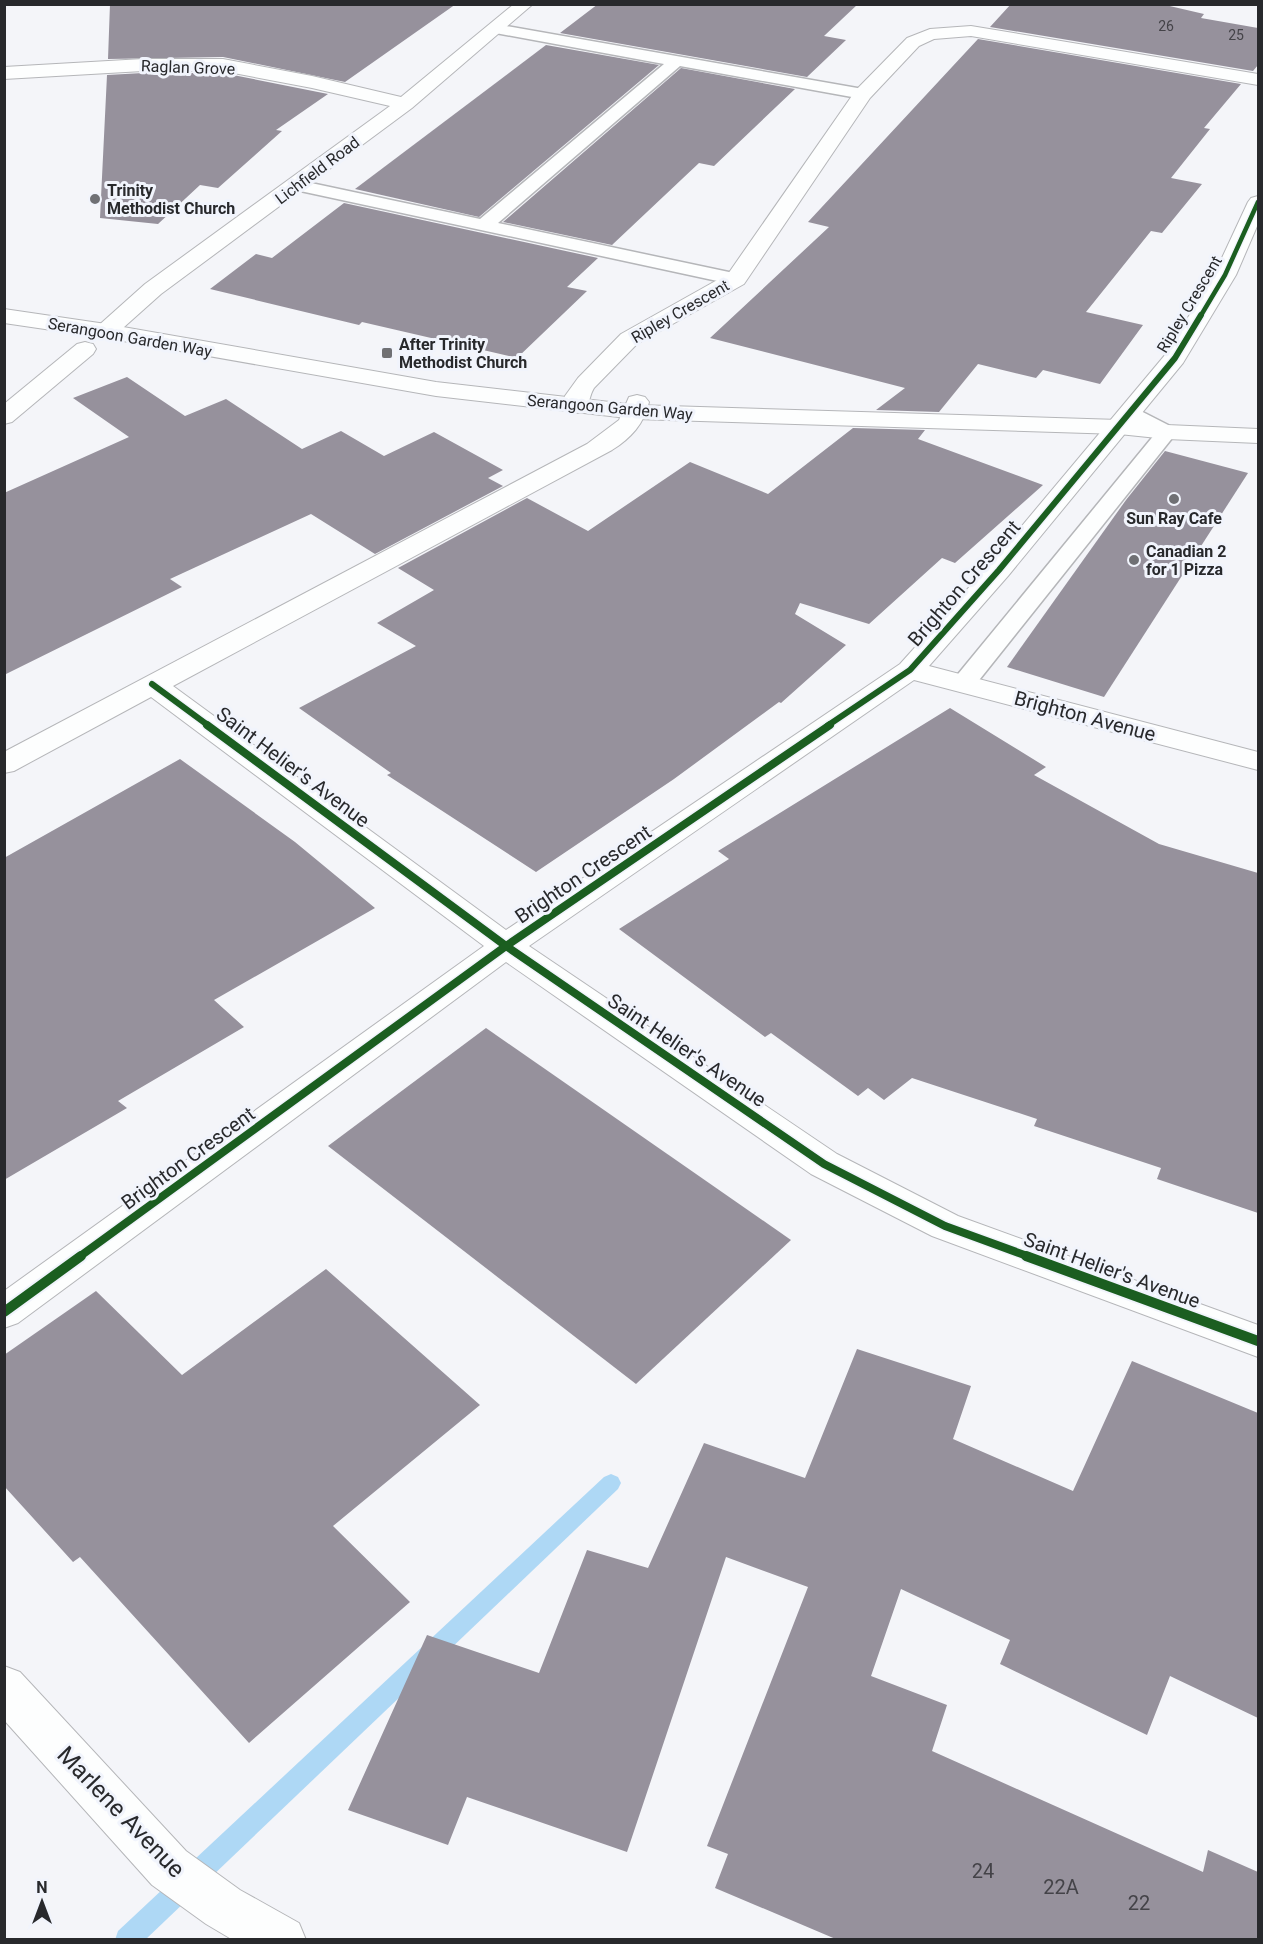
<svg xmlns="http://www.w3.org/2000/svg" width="1263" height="1944" font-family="Roboto,sans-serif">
  <rect width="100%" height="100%" fill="#f4f5f9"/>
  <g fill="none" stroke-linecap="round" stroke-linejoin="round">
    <path fill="#aed8f5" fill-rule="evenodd" d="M611,1474L618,1477L621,1483L618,1489L145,1940H115L118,1931L604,1477Z"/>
  </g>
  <g fill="#96919c">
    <path d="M110,4H456L345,82L223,57L108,59Z"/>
    <path d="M598,4H858L824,36L846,40L807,77L560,33Z"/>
    <path d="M1011,4H1161L1204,14L1201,18L1258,28V65L1253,71L990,27Z"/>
    <path d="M978,39L1241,84L1204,128L1210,129L1171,178L1202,184L1162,233L1151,231L1086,312L1143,325L1100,384L1043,370L1036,378L978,364L939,412L876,410L905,388L710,338L829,227L808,222Z"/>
    <path d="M546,45L659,65L479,217L355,189Z"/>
    <path d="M681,68L795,89L714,166L699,163L612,245L503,222Z"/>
    <path d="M143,73H223L328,94L276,130L282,131L218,188L200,185L158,224L100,218L107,75Z"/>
    <path d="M344,203L598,258L567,287L587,291L517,358L362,322L359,325L210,289L256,254L272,258Z"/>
    <path d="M127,377L185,416L226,399L302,449L341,431L384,456L434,432L503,470L488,478L503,486L375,554L311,514L170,579L182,587L4,675V493L129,437L73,398Z"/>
    <path d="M853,428L925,430L918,439L1043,485L955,563L942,558L869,624L800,603L795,614L846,645L781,703L779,702L674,779L536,872L387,775L391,773L299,708L416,646L377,623L434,590L398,568L527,498L588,531L690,462L768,494Z"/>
    <path d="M1165,451L1248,473L1104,697L1007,667L1126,500Z"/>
    <path d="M950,708L1046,767L1034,775L1159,844L1258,873V1213L1157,1179L1161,1168L1034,1126L1037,1119L912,1078L884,1100L868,1088L858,1096L771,1033L765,1037L619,929L729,859L718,851Z"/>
    <path d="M180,759L295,842L375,908L214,1000L244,1027L118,1101L127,1108L4,1180V858Z"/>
    <path d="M486,1028L791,1240L636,1384L328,1146Z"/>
    <path d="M326,1269L480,1405L333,1526L410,1602L249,1743L80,1557L73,1562L4,1486V1355L96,1291L182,1375Z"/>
    <path d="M857,1349L971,1386L953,1439L1073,1491L1132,1361L1258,1413V1718L1170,1676L1147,1735L1000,1664L1010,1640L901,1589L871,1676L947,1705L932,1751L1203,1872L1208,1850L1258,1872V1940H838L715,1888L728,1854L707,1846L808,1587L726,1557L627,1852L467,1797L448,1845L348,1810L427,1635L539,1673L587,1550L648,1568L704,1443L805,1478Z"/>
  </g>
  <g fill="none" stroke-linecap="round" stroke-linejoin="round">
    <g stroke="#b5b6b9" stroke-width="3">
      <g id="lane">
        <path d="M495,24L863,89L871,94L863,99L680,66L498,223L743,275L745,279L743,283L736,285L291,189L288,185L291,181L297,180L480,219L664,64L490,32L487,29Z"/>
        <path d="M1131,406L1174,428L1177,432L972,689L963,691L954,689L951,684L954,679L1155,434L1124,416L1121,412L1124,408Z"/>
      </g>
    </g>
    <g stroke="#b5b6b9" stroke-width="2">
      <g id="street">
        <path d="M514,4H533L412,108L161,294L114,336L106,338L98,336L95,331L98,326L145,284L390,106L312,88L223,71H143L4,79V67L143,59H223L312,76L401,97Z"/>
        <path d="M971,26L1258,74V85L971,36L934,39L919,46L870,98L744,284L637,344L594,388C589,396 590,404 584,411L576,413L568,411L564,406L565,396L578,378L621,334L728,274L856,90L907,38L930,29Z"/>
        <path d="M1258,196V224L1236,275L1183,363L1008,576L929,666L1258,752V770L914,680L529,946L837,1154L958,1216L1258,1325V1357L932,1236L811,1174L506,962L18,1323L4,1328V1291L484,946L151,697L14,771L4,773V752L587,444L619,420L629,397L637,395L645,397L649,402C644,424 631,438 612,450L173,686L506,930L900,664L990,564L1165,355L1214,275L1248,202L1251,198Z"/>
        <path d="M85,342L93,344L96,349L93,354L12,422L4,424V404L77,344Z"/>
        <path d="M4,1666L20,1672L186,1851L240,1890L299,1923L306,1940H233L206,1924L152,1885L4,1720Z"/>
      </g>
    </g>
    <g stroke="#b5b6b9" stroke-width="2">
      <path id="secondary" d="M4,309L106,324L436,382L636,405L1119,420L1167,425L1258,429V443L1167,439L1119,434L636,419L436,396L106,338L4,323Z"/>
    </g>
    <use href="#lane" fill="#fdfefe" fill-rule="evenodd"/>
    <use href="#street" fill="#fdfefe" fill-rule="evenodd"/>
    <use href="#secondary" fill="#fdfefe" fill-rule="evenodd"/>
    <g stroke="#f1f4fc" stroke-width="7">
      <path id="cycleway-far3" d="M1200,317L1225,275L1258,202"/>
    </g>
    <g stroke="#f1f4fc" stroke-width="9">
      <g id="cycleway-far2">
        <path d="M152,684L209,726"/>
        <path d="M827,726L910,670L999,570L1175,358L1201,315"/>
      </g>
    </g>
    <g stroke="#f1f4fc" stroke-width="11">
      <g id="cycleway-far1">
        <path d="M207,725L506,946L824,1164L945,1226L1030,1257"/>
        <path d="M79,1257L506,946L830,725"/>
      </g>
    </g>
    <g stroke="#f1f4fc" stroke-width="14">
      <g id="cycleway">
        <path d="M1026,1256L1258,1341"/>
        <path d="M4,1312L81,1256"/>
      </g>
    </g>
    <use href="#cycleway-far3" stroke="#1b5e20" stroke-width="4.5"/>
    <use href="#cycleway-far2" stroke="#1b5e20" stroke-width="6"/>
    <use href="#cycleway-far1" stroke="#1b5e20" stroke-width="8"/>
    <use href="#cycleway" stroke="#1b5e20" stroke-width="10"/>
  </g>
  <g fill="#6f7074" stroke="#f1f4fc" stroke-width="2">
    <circle cx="95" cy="199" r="6"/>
    <rect x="381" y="347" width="12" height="12" rx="3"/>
    <circle cx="1174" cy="499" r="6"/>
    <circle cx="1134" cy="560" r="6"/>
  </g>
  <g text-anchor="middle" stroke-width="6" stroke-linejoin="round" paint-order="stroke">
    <g font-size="14" fill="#444348">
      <text x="1166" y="31">26</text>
      <text x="1236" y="40">25</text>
    </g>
    <g font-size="16" fill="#28292c" stroke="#f1f4fc">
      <text transform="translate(188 67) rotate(2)" y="6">Raglan Grove</text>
      <text transform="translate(317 170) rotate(-37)" y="6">Lichfield Road</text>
      <text transform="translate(1189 304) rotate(-59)" y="6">Ripley Crescent</text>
      <text transform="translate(680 311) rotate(-30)" y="6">Ripley Crescent</text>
      <text transform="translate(130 337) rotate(10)" y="6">Serangoon Garden Way</text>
      <text transform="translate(610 407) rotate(5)" y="6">Serangoon Garden Way</text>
    </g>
    <g font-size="16" font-weight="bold" fill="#28292c" stroke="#f1f4fc" text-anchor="start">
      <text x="107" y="196">Trinity<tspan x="107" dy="18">Methodist Church</tspan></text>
      <text x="399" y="350">After Trinity<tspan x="399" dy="18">Methodist Church</tspan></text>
      <text x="1174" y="524" text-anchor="middle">Sun Ray Cafe</text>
      <text x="1146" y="557">Canadian 2<tspan x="1146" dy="18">for 1 Pizza</tspan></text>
    </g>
    <g font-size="20" fill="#28292c" stroke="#f1f4fc">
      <text transform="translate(964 583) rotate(-49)" y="7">Brighton Crescent</text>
      <text transform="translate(1085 716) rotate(15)" y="7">Brighton Avenue</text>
      <text transform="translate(293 767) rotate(37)" y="7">Saint Helier's Avenue</text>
      <text transform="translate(583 874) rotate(-34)" y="7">Brighton Crescent</text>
      <text transform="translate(687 1050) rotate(34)" y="7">Saint Helier's Avenue</text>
      <text transform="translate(188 1158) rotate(-36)" y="7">Brighton Crescent</text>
      <text transform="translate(1112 1270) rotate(20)" y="7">Saint Helier's Avenue</text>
    </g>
    <g font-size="20" fill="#444348">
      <text x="983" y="1878">24</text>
      <text x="1061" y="1894">22A</text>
      <text x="1139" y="1910">22</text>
    </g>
    <g font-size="24" fill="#28292c" stroke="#f1f4fc">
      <text transform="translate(121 1812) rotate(46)" y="8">Marlene Avenue</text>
    </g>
  </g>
  <rect width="1263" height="1944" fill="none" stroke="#28292c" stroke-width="12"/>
  <g transform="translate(42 1902)" stroke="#f1f4fc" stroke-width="4.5" paint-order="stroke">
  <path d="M0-4.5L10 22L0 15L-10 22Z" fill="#28292c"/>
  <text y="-9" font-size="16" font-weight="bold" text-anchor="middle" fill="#28292c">N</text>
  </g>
</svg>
